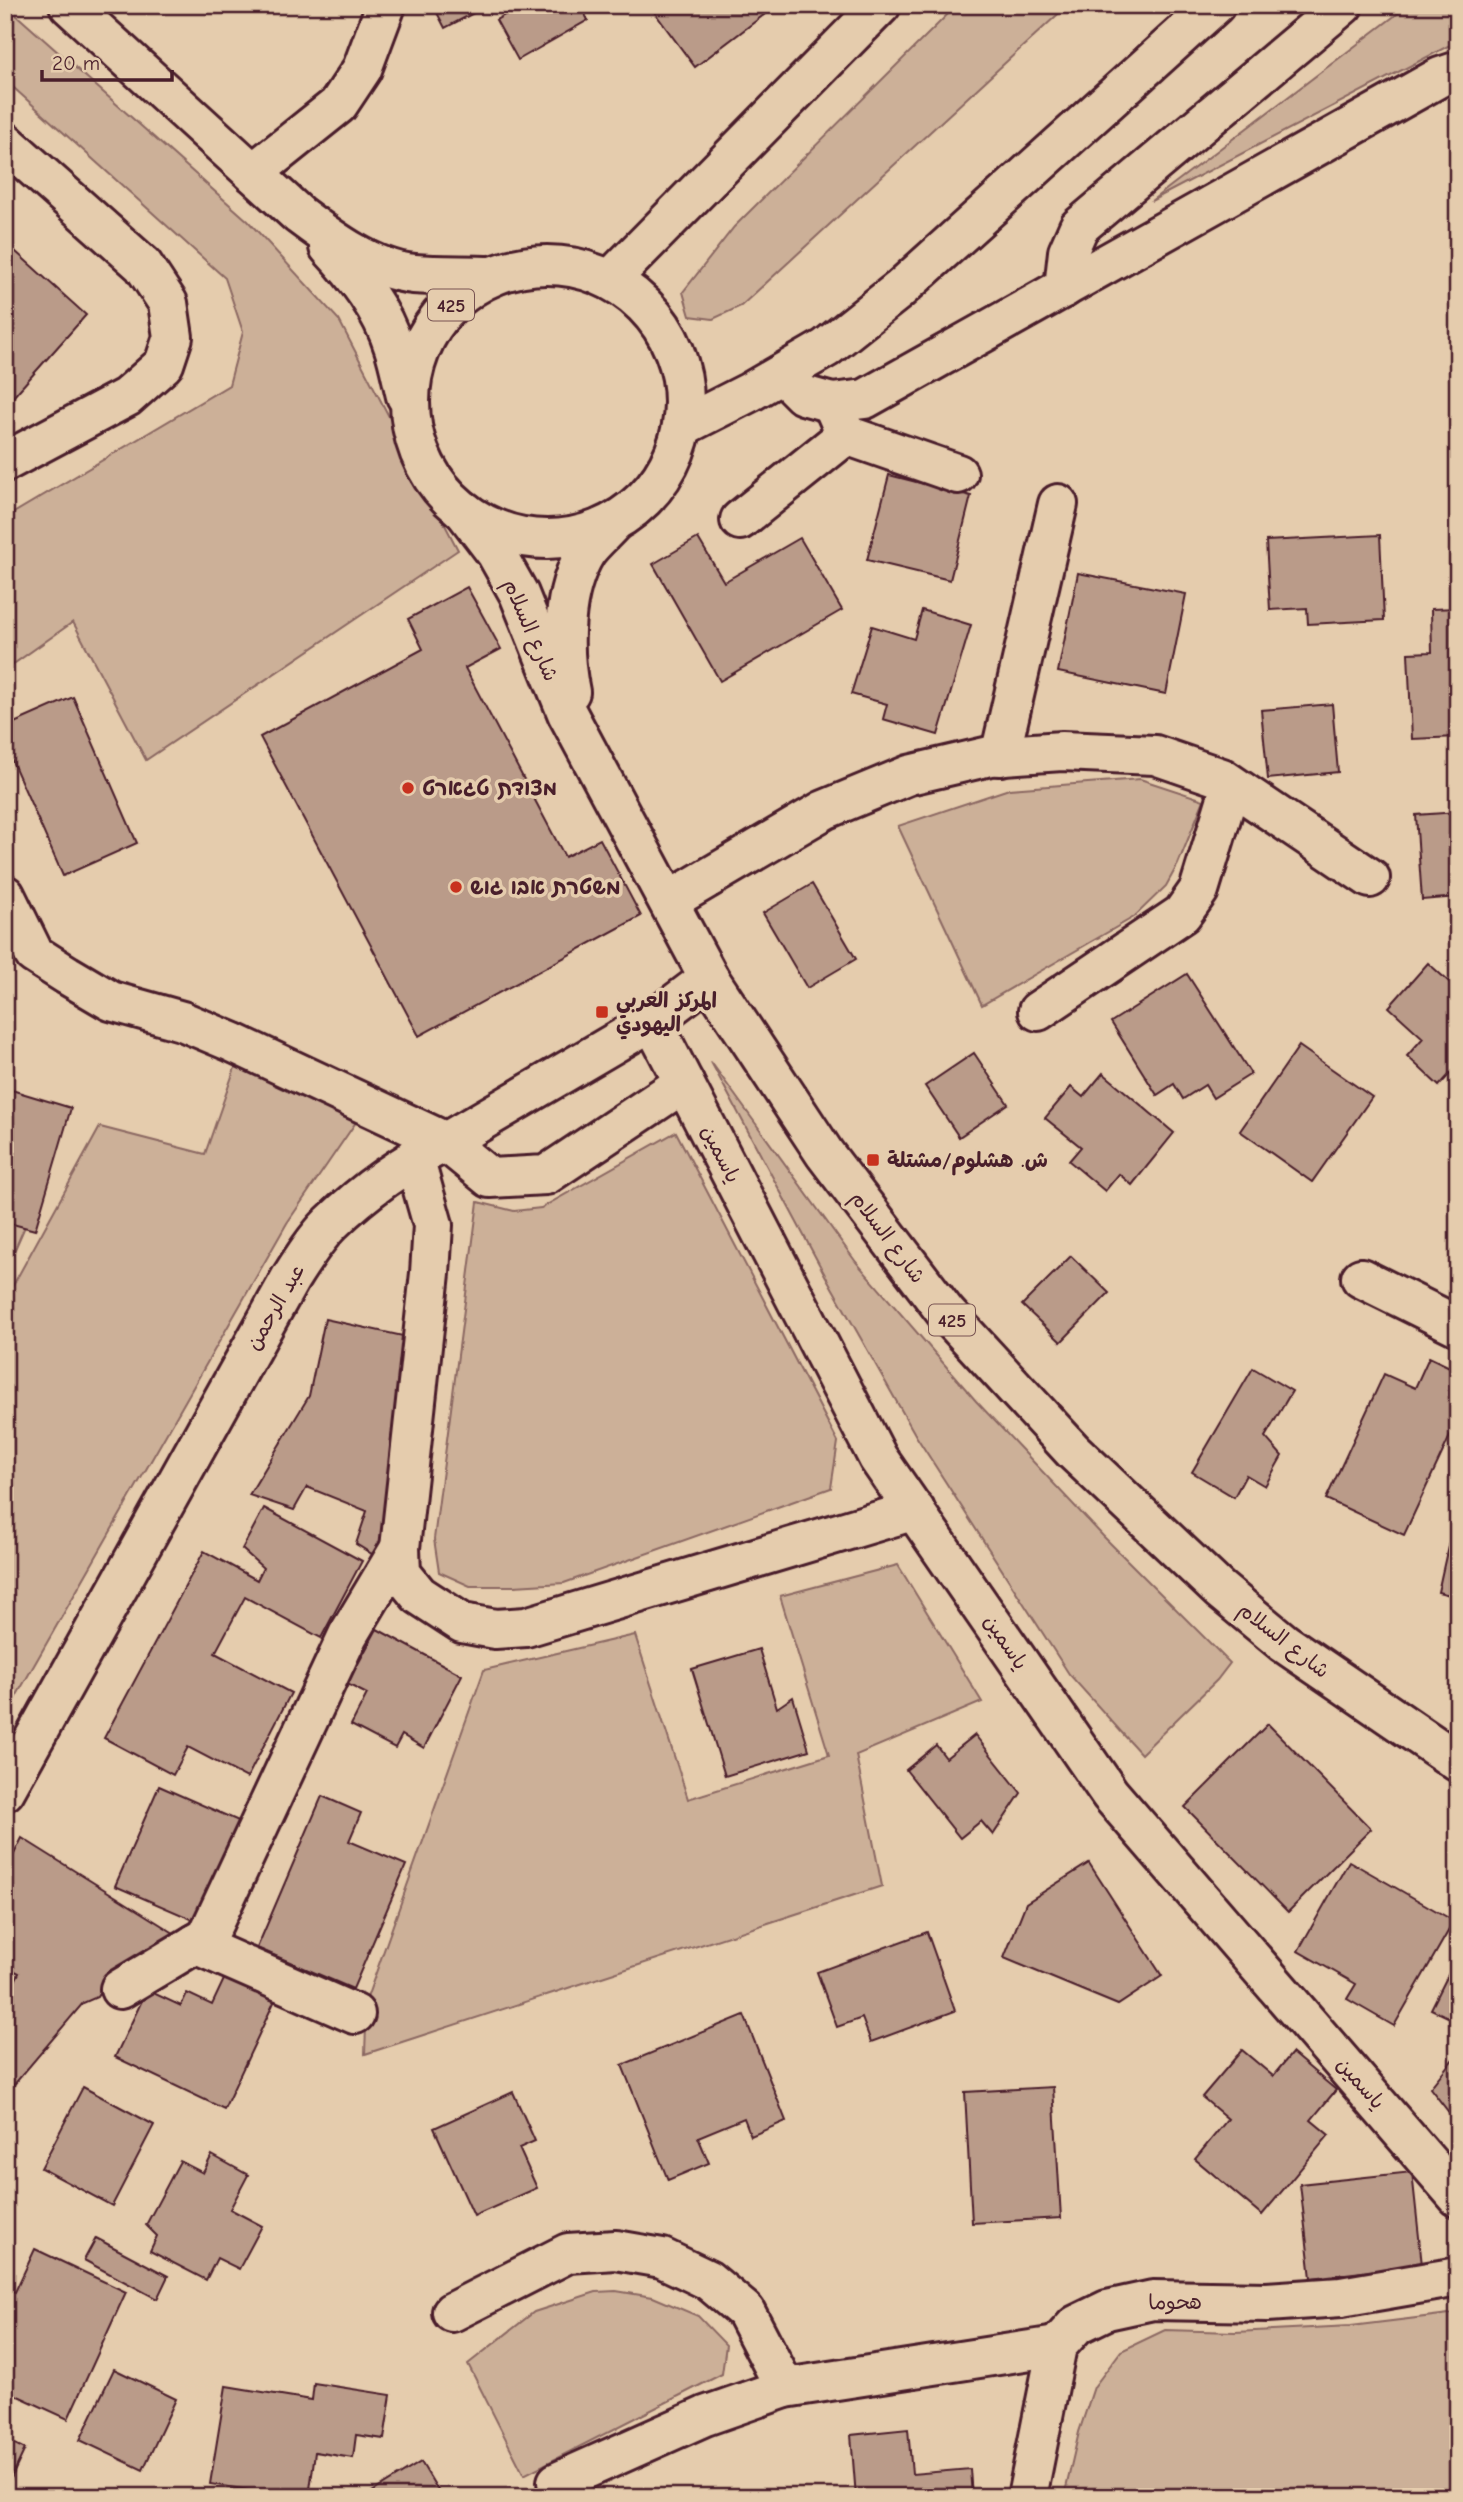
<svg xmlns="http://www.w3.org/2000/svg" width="1463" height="2502" font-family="'Comic Neue','Playpen Sans Arabic','Playpen Sans Hebrew',sans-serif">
  <rect width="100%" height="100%" fill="#e5ccad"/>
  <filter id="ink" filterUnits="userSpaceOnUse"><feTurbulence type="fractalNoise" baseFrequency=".0143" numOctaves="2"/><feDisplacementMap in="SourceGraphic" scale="14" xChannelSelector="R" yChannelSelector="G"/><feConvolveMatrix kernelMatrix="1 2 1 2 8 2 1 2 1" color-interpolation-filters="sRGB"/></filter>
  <g filter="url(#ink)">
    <g fill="#ccb098" stroke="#8b6862" stroke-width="2">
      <path d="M5,5L248,221L339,320L458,550L146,760L73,622L5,670V518L229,385L243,332L225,278L5,80Z"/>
      <path d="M957,5H1068L741,306L713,319L690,316L683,292L734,227Z"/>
      <path d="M1409,5H1458V45L1448,46L1151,201Z"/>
      <path d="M1140,779L1204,800L1178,864L1166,886L1134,917L982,1005L898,826L1009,789Z"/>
      <path d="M237,1062L367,1106L287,1223L5,1716V1300L100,1127L205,1154Z"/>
      <path d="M711,1062L856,1262L976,1401L1103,1536L1230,1663L1217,1680L1141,1754L1069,1674L916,1436L825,1275Z"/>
      <path d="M676,1132L838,1442L831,1488L564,1583L514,1586H470L439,1572L434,1539L478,1202L514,1211L541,1208Z"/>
      <path d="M5,1216L26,1224L5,1272Z"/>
      <path d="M898,1565L982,1702L856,1755L882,1886L365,2054L367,1998L484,1670L635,1635L688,1799L829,1755L780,1596Z"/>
      <path d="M616,2291L653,2297L698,2316L726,2345L722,2374L524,2475L468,2364L534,2312L596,2292Z"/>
      <path d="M1458,2313V2497H1064L1079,2432L1094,2387L1121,2351L1165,2330L1235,2332L1351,2326Z"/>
    </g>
    <g fill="#ba9b89" stroke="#4a1f2b" stroke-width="2">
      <path d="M433,5H489L445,28Z"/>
      <path d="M522,5H580L588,20L518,60L496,20Z"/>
      <path d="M649,5H777L695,67Z"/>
      <path d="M5,242L86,315L5,406Z"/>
      <path d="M889,475L971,496L950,580L867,560Z"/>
      <path d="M1380,535L1384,620L1308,624L1307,608L1270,610L1266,541Z"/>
      <path d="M698,538L724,582L800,538L842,610L720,681L653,564Z"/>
      <path d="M1078,573L1186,594L1166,694L1058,672Z"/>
      <path d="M467,587L501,649L465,668L565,857L600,839L641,916L419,1036L260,737L423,649L408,619Z"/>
      <path d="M1458,608V737L1412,739L1408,653L1432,652L1431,609Z"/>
      <path d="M922,610L971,625L938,735L883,719L887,704L851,694L872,626L914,639Z"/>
      <path d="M73,697L137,843L63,876L5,745V727Z"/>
      <path d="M1332,704L1338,772L1268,779L1261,710Z"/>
      <path d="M1458,812V897L1422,900L1416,815Z"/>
      <path d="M812,884L856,959L807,988L763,913Z"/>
      <path d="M1428,963L1458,990V1065L1439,1086L1407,1056L1423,1038L1389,1007Z"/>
      <path d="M1187,974L1251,1074L1213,1098L1205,1085L1183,1099L1174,1084L1157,1095L1111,1022Z"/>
      <path d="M1299,1046L1372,1097L1312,1182L1240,1131Z"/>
      <path d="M974,1053L1008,1104L959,1137L925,1086Z"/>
      <path d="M1103,1073L1174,1133L1132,1185L1119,1174L1105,1191L1069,1161L1081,1147L1045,1118L1071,1087L1083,1097Z"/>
      <path d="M5,1088L71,1108L35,1230L5,1222Z"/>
      <path d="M1071,1256L1109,1293L1061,1342L1022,1305Z"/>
      <path d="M325,1319L403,1336L406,1365L380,1559L356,1544L367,1511L307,1487L294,1510L249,1495L309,1396Z"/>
      <path d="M1429,1357L1458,1371V1419L1404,1535L1326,1499L1384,1374L1415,1388Z"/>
      <path d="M1253,1368L1292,1391L1265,1437L1282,1456L1265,1486L1246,1475L1234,1497L1192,1472Z"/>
      <path d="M1458,1501V1597L1438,1592Z"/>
      <path d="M264,1508L362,1561L321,1638L245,1597L215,1653L291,1693L247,1778L188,1747L173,1775L104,1738L204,1551L257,1580L263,1568L242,1549Z"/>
      <path d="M377,1629L462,1675L424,1748L402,1735L395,1748L351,1725L367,1694L347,1684Z"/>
      <path d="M759,1649L777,1708L793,1697L809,1750L725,1776L692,1669Z"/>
      <path d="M1268,1724L1371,1829L1288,1912L1185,1807Z"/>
      <path d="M975,1735L1021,1793L993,1835L981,1821L960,1838L906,1770L936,1745L946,1758Z"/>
      <path d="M159,1786L241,1822L198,1922L115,1886Z"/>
      <path d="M322,1796L361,1813L349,1841L406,1865L353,1989L257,1948Z"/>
      <path d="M22,1838L177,1935L105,1983L97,1997L83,2003L12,2087L5,2091V2001L19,1973L5,1966V1872Z"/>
      <path d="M1349,1861L1454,1921L1394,2026L1347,1999L1356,1984L1298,1951Z"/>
      <path d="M1089,1863L1162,1976L1118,2005L1004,1958L1026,1903Z"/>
      <path d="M927,1932L955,2011L871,2042L862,2018L837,2027L817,1972Z"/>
      <path d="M1458,1955V2022L1431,2009Z"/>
      <path d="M226,1975L276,1998L224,2109L115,2057L147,1990L181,2006L187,1993L212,2005Z"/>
      <path d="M744,2015L786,2121L751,2136L744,2118L698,2137L709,2163L668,2180L622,2065Z"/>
      <path d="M1242,2050L1273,2076L1292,2053L1336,2090L1311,2120L1329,2135L1262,2215L1195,2159L1228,2119L1202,2097Z"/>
      <path d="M1457,2054L1458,2055V2124L1430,2088Z"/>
      <path d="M83,2087L154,2125L112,2206L41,2168Z"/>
      <path d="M1053,2087L1061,2218L972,2223L965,2092Z"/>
      <path d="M513,2092L535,2141L519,2148L537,2188L474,2216L434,2128Z"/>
      <path d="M212,2155L248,2175L230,2209L262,2226L239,2269L217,2258L206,2280L150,2251L157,2236L146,2225L180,2161L203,2173Z"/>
      <path d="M1412,2172L1422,2265L1311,2278L1300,2184Z"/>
      <path d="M96,2238L168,2276L157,2299L84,2260Z"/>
      <path d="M35,2249L126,2292L68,2419L5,2390V2379L10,2369L5,2367V2288L15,2292Z"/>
      <path d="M114,2369L176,2399L143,2470L80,2440Z"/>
      <path d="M314,2383L391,2395L384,2439L356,2435L353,2458L315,2452L309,2497H295L210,2484L226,2386L312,2400Z"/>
      <path d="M908,2429L912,2474L970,2469L972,2497H856L851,2435Z"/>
      <path d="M5,2439L25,2449L5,2491Z"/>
      <path d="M421,2462L442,2497H364Z"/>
    </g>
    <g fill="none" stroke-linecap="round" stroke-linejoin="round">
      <g stroke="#4a1f2b" stroke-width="44">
        <g id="minor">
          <path d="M5,142L143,265L168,303L173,337L164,364L127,397L5,462"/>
          <path d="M253,173L338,105L362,69L386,5"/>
          <path d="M610,280L881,5"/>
          <path d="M1064,288L1068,252L1079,227L1343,5"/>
          <path d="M782,374L803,395L832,403L865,399L1440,77L1458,71"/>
          <path d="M832,403L846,435L958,474"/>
          <path d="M683,426L750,392L826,348L899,290L1215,5"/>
          <path d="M740,520L846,435"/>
          <path d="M1000,756L1058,504"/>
          <path d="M5,895L34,954L67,975L111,1001L182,1021L232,1042L446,1142L490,1178L546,1175L684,1083"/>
          <path d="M669,901L824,810L909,775L990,756L1062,751L1155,755L1222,778L1370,878"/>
          <path d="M1038,1011L1182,914L1199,890L1231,785"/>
          <path d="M652,1021L878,1458L1110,1794L1458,2197"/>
          <path d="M414,1158L433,1225L430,1273L400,1548L401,1573L419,1595L462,1623L495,1629L526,1627L915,1510"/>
          <path d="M1361,1278L1458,1326"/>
          <path d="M5,1791L290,1279C302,1260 315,1239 331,1223C365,1190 405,1162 446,1142L652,1021L709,978"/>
          <path d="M195,1944L355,2014"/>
          <path d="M120,1989L207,1937L348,1635L400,1548"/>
          <path d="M452,2312L568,2253L616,2250L662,2258L708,2280L745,2311L785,2388"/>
          <path d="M557,2482L705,2416L785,2388L1057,2346"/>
          <path d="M1027,2497L1057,2346L1076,2325L1107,2310L1153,2300L1267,2302L1341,2297L1458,2277"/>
        </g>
      </g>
      <g stroke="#4a1f2b" stroke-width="44">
        <g id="major">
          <path d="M69,5L299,215C331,239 372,270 414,274C439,276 465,275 491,276"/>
          <path d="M329,247C356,276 382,309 394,348C399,363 402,380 406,396"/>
          <circle cx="547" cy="402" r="137"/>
          <path d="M464,511L496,553L519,594L567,713L709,978L825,1154L946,1313L1073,1451L1220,1590L1284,1643L1458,1762"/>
          <path d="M570,692C561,649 562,591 586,552C593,542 604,533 612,524"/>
        </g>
      </g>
      <use href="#minor" stroke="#e5ccad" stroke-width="38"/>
      <use href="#major" stroke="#e5ccad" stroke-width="38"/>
    </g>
  </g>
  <g fill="#c8321e" stroke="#e5ccad" stroke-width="2.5">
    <circle cx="408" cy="788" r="7"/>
    <circle cx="456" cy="887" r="7"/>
    <rect x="595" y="1005" width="14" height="14" rx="3.5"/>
    <rect x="866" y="1153" width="14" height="14" rx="3.5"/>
  </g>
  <g text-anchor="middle" stroke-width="7" stroke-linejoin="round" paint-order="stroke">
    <g fill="#e5ccad" stroke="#785352" stroke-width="2">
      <rect x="428" y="289.5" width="46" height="31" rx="5"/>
      <rect x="929" y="1304.5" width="46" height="31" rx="5"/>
    </g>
    <g font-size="19" font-weight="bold" fill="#4a1f2b">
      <text x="451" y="312">425</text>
      <text x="952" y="1327">425</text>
    </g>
    <g font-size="21" fill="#4a1f2b" stroke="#e5ccad">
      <text transform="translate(531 630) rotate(67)" y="7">شارع السلام</text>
      <text transform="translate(721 1154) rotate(63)" y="7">ياسمين</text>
      <text transform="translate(888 1237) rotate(53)" y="7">شارع السلام</text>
      <text transform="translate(275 1307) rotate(-60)" y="7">عبد الرحمن</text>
      <text transform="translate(1284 1640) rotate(38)" y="7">شارع السلام</text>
      <text transform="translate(1006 1642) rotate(56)" y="7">ياسمين</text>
      <text transform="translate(1361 2083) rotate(49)" y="7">ياسمين</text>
      <text transform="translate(1175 2302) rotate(-1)" y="7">هحوما</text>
    </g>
    <g font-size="21" font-weight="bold" fill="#4a1f2b" stroke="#e5ccad" text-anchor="start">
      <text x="422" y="795">מצודת טגארט</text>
      <text x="470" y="894">משטרת אבו גוש</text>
      <text x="616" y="1007">المركز العربي<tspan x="616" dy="24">اليهودي</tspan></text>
      <text x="887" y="1167">ش. هشلوم/مشتلة</text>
    </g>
  </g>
  <rect width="1463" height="2502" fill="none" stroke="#e5ccad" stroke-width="28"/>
  <rect x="14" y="14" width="1435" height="2474" fill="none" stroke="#4a1f2b" stroke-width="2.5" filter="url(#ink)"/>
  <path d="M42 70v10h130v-10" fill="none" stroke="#4a1f2b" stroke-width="3.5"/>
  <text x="52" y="70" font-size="21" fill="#4a1f2b" stroke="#e5ccad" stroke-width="5" paint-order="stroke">20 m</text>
</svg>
